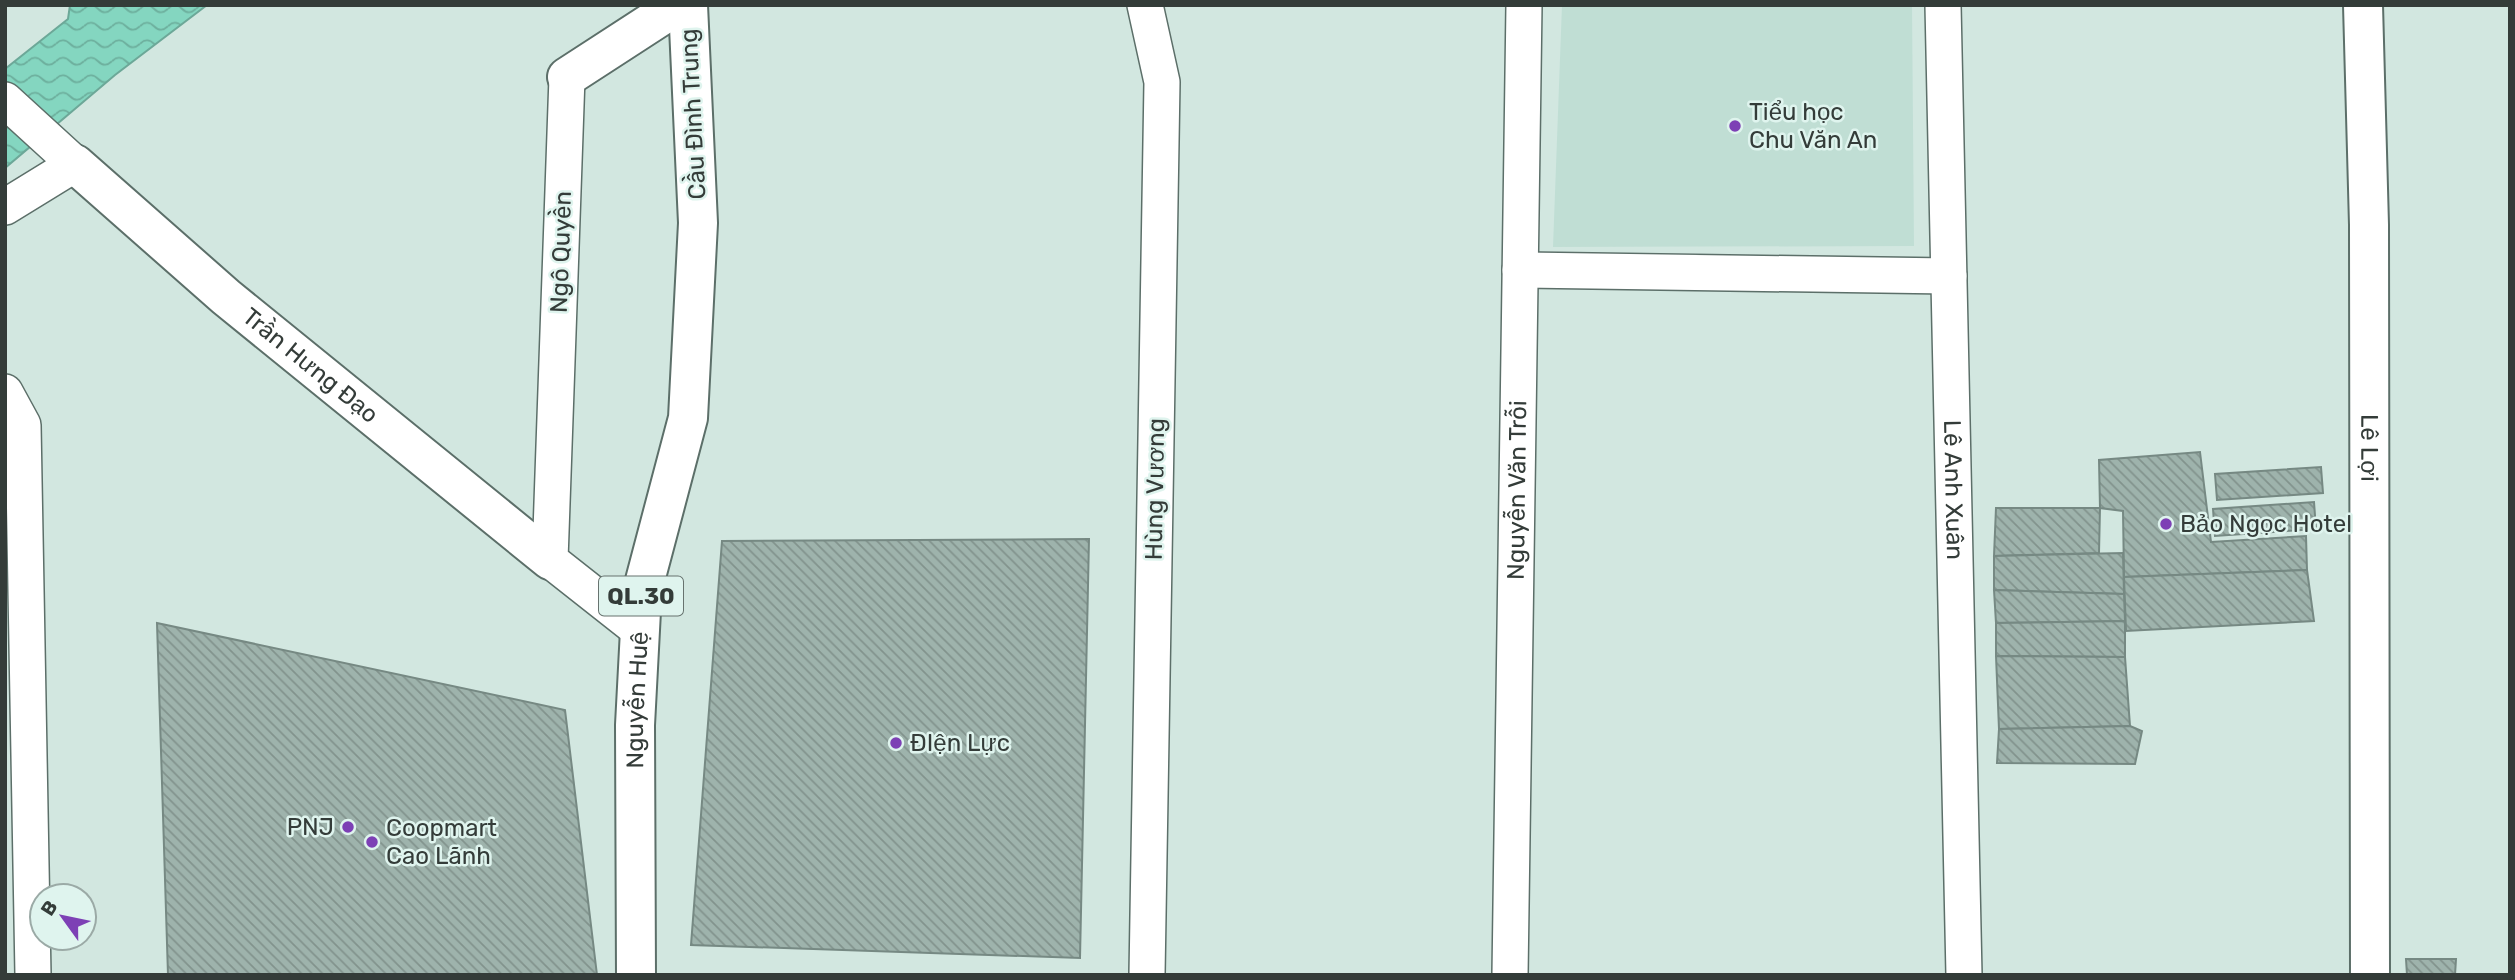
<svg xmlns="http://www.w3.org/2000/svg" width="2515" height="980" font-family="Rubik,sans-serif">
  <defs>
    <pattern id="water-waves" width="16" height="10" patternUnits="userSpaceOnUse" patternTransform="scale(1.75)"><rect width="16" height="10" fill="#84d6c0"/><path d="M0 5q4-4 8 0t8 0" fill="none" stroke="#6daf9d"/></pattern>
    <pattern id="building-back-hatch" width="6" height="6" patternUnits="userSpaceOnUse" patternTransform="scale(1.75)"><rect width="6" height="6" fill="#9eb3ac"/><path d="M-1 5l2 2M0 0l6 6M5-1l2 2" fill="none" stroke="#82938d"/></pattern>
  </defs>
  <rect width="100%" height="100%" fill="#d2e7e0"/>
  <path fill="#c0ded4" d="M1562,5H1912L1914,246L1553,247Z"/>
  <path fill="url(#water-waves)" stroke="#6ca898" stroke-width="2" d="M70,5H207L115,75L5,168V69L68,19Z"/>
  <g fill="url(#building-back-hatch)" stroke="#768983" stroke-width="2">
    <path d="M2200,452L2211,542L2306,536L2307,570L2124,577L2123,511L2100,508L2099,460Z"/>
    <path d="M2321,467L2323,493L2217,500L2215,474Z"/>
    <path d="M2314,502L2316,529L2215,536L2213,509Z"/>
    <path d="M1996,508H2100L2099,553L1994,556Z"/>
    <path d="M1089,539L1080,958L691,945L722,541Z"/>
    <path d="M2123,553L2124,594L1994,590V556Z"/>
    <path d="M2307,570L2314,621L2126,631L2124,577Z"/>
    <path d="M1994,590L2124,594L2125,621L1996,623Z"/>
    <path d="M2125,621V657L1996,656V623Z"/>
    <path d="M157,623L565,710L597,975H168Z"/>
    <path d="M1996,656L2125,657L2130,726L1999,729Z"/>
    <path d="M2130,726L2142,731L2135,764L1997,763L1999,729Z"/>
    <path d="M2406,959H2456L2455,975H2407Z"/>
  </g>
  <g fill="none" stroke-linecap="round" stroke-linejoin="round">
    <g stroke="#5c6f69" stroke-width="38">
      <g id="minor">
        <path d="M1145,5L1162,82L1147,975"/>
        <path id="s1" d="M1943,5L1964,975"/>
        <path d="M567,77L550,560L640,631"/>
        <path d="M5,100L75,164L5,207"/>
        <path d="M1520,270L1949,276"/>
        <path d="M5,392L23,425L33,975"/>
        <path id="s2" d="M1510,975L1524,5"/>
      </g>
    </g>
    <g stroke="#5c6f69" stroke-width="42">
      <g id="tertiary">
        <path id="s3" d="M2363,5L2369,225L2370,975"/>
        <path d="M567,77L678,5"/>
        <path id="s4" d="M75,164L226,297L550,560"/>
      </g>
    </g>
    <g stroke="#5c6f69" stroke-width="42">
      <g id="trunk">
        <path id="s5" d="M636,975L635,725L642,592L688,418L698,223L688,5"/>
      </g>
    </g>
    <use href="#minor" stroke="#fff" stroke-width="35"/>
    <use href="#tertiary" stroke="#fff" stroke-width="38"/>
    <use href="#trunk" stroke="#fff" stroke-width="38"/>
  </g>
  <g fill="#7d40b5" stroke="#dff4ee" stroke-width="2.5">
    <circle cx="1735" cy="126" r="7"/>
    <circle cx="2166" cy="524" r="7"/>
    <circle cx="896" cy="743" r="7"/>
    <circle cx="348" cy="827" r="7"/>
    <circle cx="372" cy="842" r="7"/>
  </g>
  <g text-anchor="middle" stroke-width="5" stroke-linejoin="round" paint-order="stroke">
    <rect fill="#dff4ee" stroke="#67736f" stroke-width="2" x="599" y="576.5" width="84" height="39" rx="5"/>
    <g font-size="23" font-weight="bold" fill="#343c39">
      <text x="641" y="604">QL.30</text>
    </g>
    <g font-size="24" fill="#343c39" stroke="#dff4ee" text-anchor="start">
      <text x="1749" y="120">Tiểu học<tspan x="1749" dy="28">Chu Văn An</tspan></text>
      <text x="2180" y="532">Bảo Ngọc Hotel</text>
      <text x="910" y="751">ĐIện Lực</text>
      <text x="334" y="835" text-anchor="end">PNJ</text>
      <text x="386" y="836">Coopmart<tspan x="386" dy="28">Cao Lãnh</tspan></text>
    </g>
    <g font-size="24" fill="#343c39" stroke="#dff4ee">
      <text transform="translate(693 114) rotate(-93)" y="8">Cầu Đình Trung</text>
      <text transform="translate(561 252) rotate(-88)" y="8">Ngô Quyền</text>
      <text dy="8" stroke="none"><textPath href="#s4" startOffset="310">Trần Hưng Đạo</textPath></text>
      <text dy="8" stroke="none"><textPath href="#s3" startOffset="443">Lê Lợi</textPath></text>
      <text transform="translate(1155 489) rotate(-89)" y="8">Hùng Vương</text>
      <text dy="8" stroke="none"><textPath href="#s2" startOffset="485">Nguyễn Văn Trỗi</textPath></text>
      <text dy="8" stroke="none"><textPath href="#s1" startOffset="485">Lê Anh Xuân</textPath></text>
      <text dy="8" stroke="none"><textPath href="#s5" startOffset="275">Nguyễn Huệ</textPath></text>
    </g>
  </g>
  <rect width="2515" height="980" fill="none" stroke="#343c39" stroke-width="14"/>
  <g transform="translate(63 917) rotate(303)"><circle r="33" fill="#dff4ee" stroke="#9baaa6" stroke-width="2"/>
  <path d="M0-5L12 26L0 18L-12 26Z" fill="#7d40b5"/>
  <text y="-10" font-size="19" font-weight="bold" text-anchor="middle" fill="#343c39">B</text>
  </g>
</svg>
